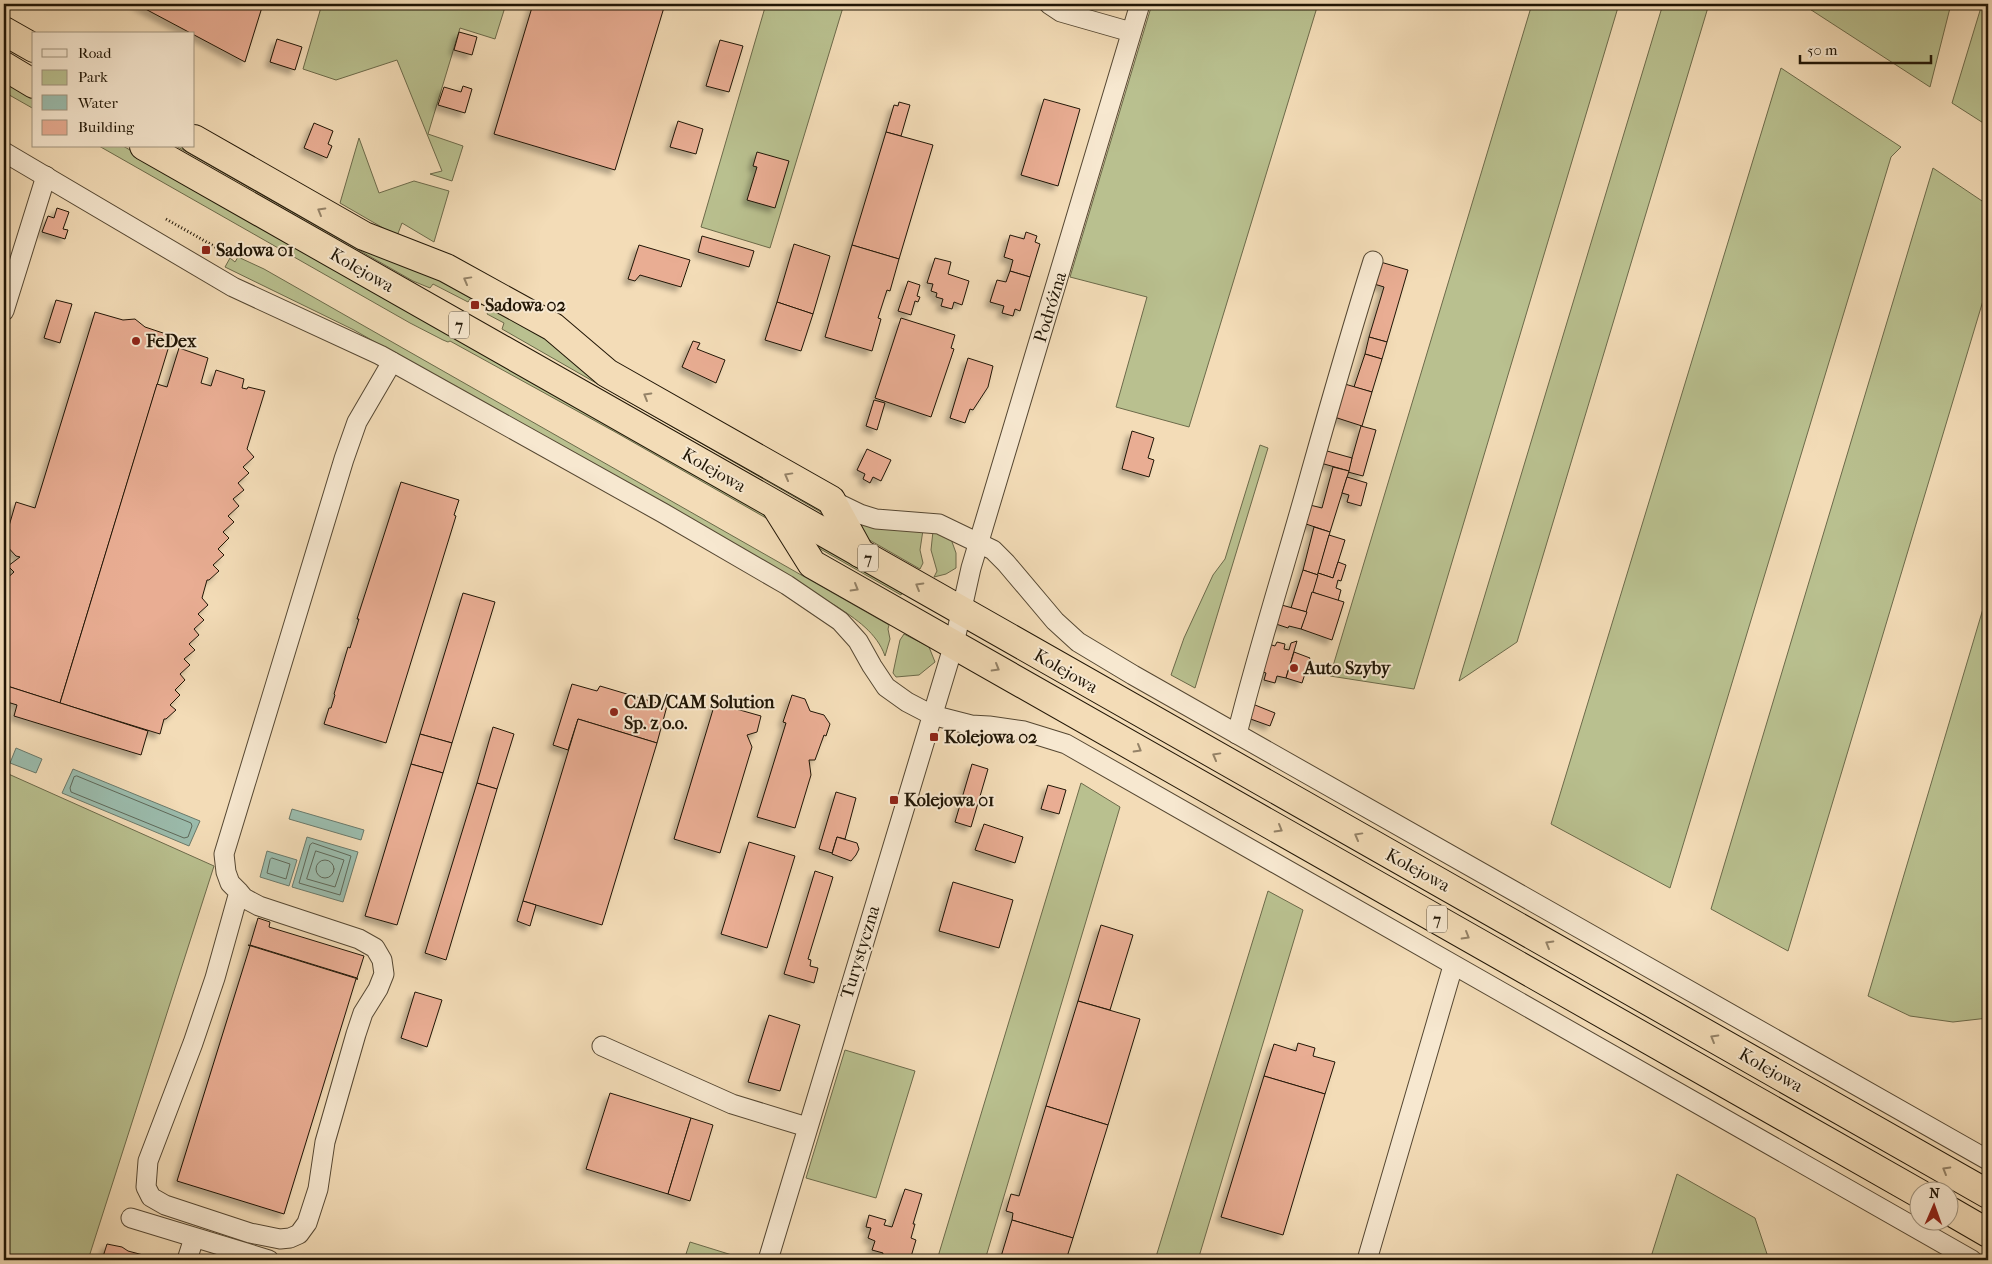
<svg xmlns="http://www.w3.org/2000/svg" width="1992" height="1264" font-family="'IM FELL French Canon',serif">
  <defs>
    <filter id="shadow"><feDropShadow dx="-4.5" dy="4.5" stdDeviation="2.5" flood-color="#0004"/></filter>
  </defs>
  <rect width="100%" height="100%" fill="#f3dcb7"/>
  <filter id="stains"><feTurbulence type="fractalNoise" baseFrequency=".004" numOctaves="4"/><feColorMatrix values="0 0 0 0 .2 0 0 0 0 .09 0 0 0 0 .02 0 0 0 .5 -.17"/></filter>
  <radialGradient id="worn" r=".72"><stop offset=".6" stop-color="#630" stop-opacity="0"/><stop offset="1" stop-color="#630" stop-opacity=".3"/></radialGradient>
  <g fill="#b9c08f" stroke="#6c6a4a">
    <path d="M322,4H506L495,39L460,28L428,134L463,146L452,181L430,174L442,171L397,60L336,80L303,69Z"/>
    <path d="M766,4H844L770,248L701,227Z"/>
    <path d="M1152,4H1318L1189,427L1116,407L1147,297L1070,277Z"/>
    <path d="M1532,4H1619L1414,689L1330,676Z"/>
    <path d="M1663,4H1709L1517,642L1459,681Z"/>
    <path d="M1802,4H1951L1930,87Z"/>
    <path d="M1982,4H1988V126L1952,103Z"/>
    <path d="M1781,68L1901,147L1891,157L1670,888L1551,824Z"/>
    <path d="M4,78L34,95V109L4,92Z"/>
    <path d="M359,138L379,193L414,181L449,191L434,242L402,223L397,236L340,203Z"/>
    <path d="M99,146H123L904,589L901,595L617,433L450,341L448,342L443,340L410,323Z"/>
    <path d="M176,146H188L482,303V305L470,299L468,302L433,284L430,288L413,281Z"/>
    <path d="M1933,168L1988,205V284L1788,951L1711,909Z"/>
    <path d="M238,257L264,269L889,625L888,629L890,639L885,656C877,633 856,619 836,606L354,330L225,267L230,258L235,262Z"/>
    <path d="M492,304L818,501L923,530L920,550L923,563L920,569L502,329L504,323L487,314Z"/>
    <path d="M1260,445L1268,448L1195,688L1171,675L1184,638L1213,575L1225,559Z"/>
    <path d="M933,531L951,539L956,553V568L946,574L934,577L937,571L931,550Z"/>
    <path d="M1988,592V1018L1953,1022L1910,1016L1868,996Z"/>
    <path d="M904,634L929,647L935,662L919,675L896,677L893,673L900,640Z"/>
    <path d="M4,772L214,866L88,1260H4Z"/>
    <path d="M1081,783L1120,807L985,1260H937Z"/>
    <path d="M1268,891L1303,910L1198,1260H1155Z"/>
    <path d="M845,1050L915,1071L876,1198L806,1178Z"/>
    <path d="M1677,1174L1755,1218L1769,1260H1650Z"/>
    <path d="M690,1242L748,1260H684Z"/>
  </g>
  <g fill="#9bbcad" stroke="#6a796a">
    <path d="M16,748L42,759L36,773L10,763Z"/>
    <path d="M73,769L200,821L189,846L62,793Z"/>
    <path d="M292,809L364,830L361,840L289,819Z"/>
    <path d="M307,837L358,852L343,902L292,887Z"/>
    <path d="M267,851L297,860L289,886L260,877Z"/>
  </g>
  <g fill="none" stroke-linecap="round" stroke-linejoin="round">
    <g stroke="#5e6859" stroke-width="1">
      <path d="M77,776L191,823L192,826L188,837L184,838L71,792L70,788L74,777Z"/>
      <path d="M313,843L351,856L340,895L299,883L310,845Z"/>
      <path d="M316,851L344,860L335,887L307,879Z"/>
      <path d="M272,858L290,864L286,879L267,873L270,860Z"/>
      <circle cx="325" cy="869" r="9"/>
    </g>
  </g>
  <g fill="#e9ad93" stroke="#201505" filter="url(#shadow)">
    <path d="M136,4H263L245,62Z"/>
    <path d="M533,4H665L615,170L494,134Z"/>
    <path d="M459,32L477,37L472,55L454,50Z"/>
    <path d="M277,39L302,47L295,70L270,62Z"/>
    <path d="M720,40L743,46L729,92L706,86Z"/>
    <path d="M463,86L472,89L465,113L438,105L444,87L461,92Z"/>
    <path d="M1044,99L1080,109L1058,186L1021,175Z"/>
    <path d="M899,102L910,105L901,136L886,132L894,105L898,106Z"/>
    <path d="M678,121L703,129L696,154L670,147Z"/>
    <path d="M314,123L333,131L328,144L332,146L327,158L304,148Z"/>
    <path d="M886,132L933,145L899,259L852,245Z"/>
    <path d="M757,152L789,161L775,208L747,200L757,167L753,166Z"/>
    <path d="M57,208L69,212L63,229L68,230L65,239L42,232L48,216L54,218Z"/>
    <path d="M1026,232L1037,236L1035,242L1040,244L1030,277L1010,271L1013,260L1004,257L1010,235L1024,239Z"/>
    <path d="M702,236L754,251L749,267L698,252Z"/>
    <path d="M794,244L830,256L813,314L777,302Z"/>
    <path d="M639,245L690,260L681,287L640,275L635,281L628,279Z"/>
    <path d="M852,245L899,259L890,291L887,290L878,318L881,319L872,351L825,337Z"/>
    <path d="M935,258L951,262L948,274L969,281L962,305L954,302L952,309L941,306L943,299L936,297L937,293L931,291L933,284L927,283Z"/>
    <path d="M1377,261L1408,270L1387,342L1369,337L1384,287L1371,283Z"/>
    <path d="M1010,271L1030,277L1020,311L1015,309L1013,316L1002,313L1004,306L990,302L997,280L1006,282Z"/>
    <path d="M908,281L920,285L917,296L920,297L918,302L915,301L911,315L898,311Z"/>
    <path d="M56,300L72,304L60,343L44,338Z"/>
    <path d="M777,302L813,314L801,351L765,340Z"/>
    <path d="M95,312L123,320L135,319L145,327L172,336L60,703L4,685V592L9,588L4,581L14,572L8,566L20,557L16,556L4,543L16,502L35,508Z"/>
    <path d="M901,318L955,335L951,348L954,349L931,417L875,398Z"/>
    <path d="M1369,337L1387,342L1382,359L1365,354Z"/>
    <path d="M693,341L700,343L697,349L725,360L716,383L682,367Z"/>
    <path d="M179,348L208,358L201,383L211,386L216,370L244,379L242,388L247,389L248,387L265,391L247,449L254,457L243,467L249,473L238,483L244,490L233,499L239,506L228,516L234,522L223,532L229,538L218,549L224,555L213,565L219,571L209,580H207L202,598L208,605L198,614L204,620L194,629L199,635L189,644L195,650L184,659L190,665L180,674L185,680L175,690L180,695L170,705L176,710L166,719H164L160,734L60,703L157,384L167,387Z"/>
    <path d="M1365,354L1382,359L1372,392L1354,387Z"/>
    <path d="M968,358L993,366L988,387L973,410L970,409L965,423L950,418Z"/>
    <path d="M1338,382L1372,392L1362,426L1328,415Z"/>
    <path d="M874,400L885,403L877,430L866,426Z"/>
    <path d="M1361,426L1376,430L1363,476L1348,472Z"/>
    <path d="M1132,431L1154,438L1148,458L1154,460L1149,477L1122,469Z"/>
    <path d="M867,449L891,460L881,481L873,477L870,483L863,479L865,474L857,470Z"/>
    <path d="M1320,449L1352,458L1349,471L1317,462Z"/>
    <path d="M1333,467L1349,471L1330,532L1300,522L1306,504L1322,508Z"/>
    <path d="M1347,477L1367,483L1361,506L1347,502L1349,495L1342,493Z"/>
    <path d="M401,482L459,500L454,515L456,516L386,743L324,724L329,708H331L335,695L334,694L348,647L350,648L359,619H357Z"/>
    <path d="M1314,527L1330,532L1318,575L1303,570Z"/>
    <path d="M1329,535L1345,540L1333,578L1318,573Z"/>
    <path d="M1338,562L1346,565L1341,581L1338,580L1336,588L1341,590L1338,601L1312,592L1318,573L1333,578Z"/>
    <path d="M1303,570L1318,575L1307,612L1291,608Z"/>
    <path d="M1312,592L1344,602L1332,640L1301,629Z"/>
    <path d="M463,593L495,602L452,743L420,734Z"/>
    <path d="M1278,604L1307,612L1301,629L1289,626L1288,628L1273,623Z"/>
    <path d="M1297,641L1286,678L1277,676L1275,683L1264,680L1266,673L1257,670L1265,643L1275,646L1277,642L1285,644L1284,649L1289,650L1291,643Z"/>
    <path d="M1294,652L1310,658L1302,683L1286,678Z"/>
    <path d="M572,684L597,691L600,686L667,706L657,743L578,719L568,750L553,745Z"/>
    <path d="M4,685L148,731L141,755L14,716L17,705L4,701Z"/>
    <path d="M792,695L805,699L810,711L824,715L830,724L826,736L824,735L815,760H809L811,775L795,828L757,817L786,723L783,722Z"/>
    <path d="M715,703L761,716L757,732L747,735L752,747L720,853L674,839Z"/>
    <path d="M1250,703L1275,713L1270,726L1245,717Z"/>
    <path d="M578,719L657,743L602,925L523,901Z"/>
    <path d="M493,727L514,734L497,789L477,783Z"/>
    <path d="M420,734L452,743L443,773L411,764Z"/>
    <path d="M411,764L443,773L397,925L365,916Z"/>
    <path d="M972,764L988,769L971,827L955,822Z"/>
    <path d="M477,783L497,789L446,960L425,953Z"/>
    <path d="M1048,785L1066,790L1059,814L1041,809Z"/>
    <path d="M836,792L856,798L845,839L837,837L832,853L819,849Z"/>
    <path d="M984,824L1023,837L1015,863L975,850Z"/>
    <path d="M837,837L857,843L859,849L856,855L851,861L832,854Z"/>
    <path d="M749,842L795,856L767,948L721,934Z"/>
    <path d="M815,871L833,877L808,959L811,960L810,966L818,968L814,983L784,974Z"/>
    <path d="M953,882L1013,900L999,948L939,931Z"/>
    <path d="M523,901L536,905L530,926L517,921Z"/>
    <path d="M258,918L270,922L269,927L364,956L357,978L250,945Z"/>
    <path d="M1101,925L1133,935L1110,1010L1078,1001Z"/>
    <path d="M248,945L358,979H356L284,1214L177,1181L250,946Z"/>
    <path d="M415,992L442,1000L427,1047L401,1038Z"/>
    <path d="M1078,1001L1140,1019L1108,1125L1046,1106Z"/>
    <path d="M769,1015L800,1025L780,1091L748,1082Z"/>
    <path d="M1298,1043L1315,1048L1313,1056L1335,1062L1325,1094L1264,1076L1274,1044L1296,1051Z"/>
    <path d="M1264,1076L1325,1094L1283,1235L1221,1217Z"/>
    <path d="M610,1093L691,1118L668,1194L586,1169Z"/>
    <path d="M1046,1106L1108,1125L1073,1238L1012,1220L1013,1213L1006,1211L1011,1194L1019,1196Z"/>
    <path d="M691,1118L713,1125L690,1201L668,1194Z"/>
    <path d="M905,1189L922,1194L913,1224H915L911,1238L916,1240L910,1260H882L883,1253L872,1250L875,1241L868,1238L871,1228L866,1227L869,1215L886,1220L884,1225L892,1227Z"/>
    <path d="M1012,1220L1073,1238L1066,1260H1000Z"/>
    <path d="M107,1244L122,1247L128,1251L162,1260H102Z"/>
  </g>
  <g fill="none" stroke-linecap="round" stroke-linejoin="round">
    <g stroke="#554732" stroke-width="21">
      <g id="minor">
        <path d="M1049,4L1061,12L1131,32"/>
        <path d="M4,152L233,287L380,355L663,513L787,585L840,621L858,641L872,666L886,687L907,702L932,715L971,725L989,726L1024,731L1066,744L1972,1260"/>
        <path d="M4,311L46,176"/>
        <path d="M831,500L860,514L876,519L939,524L993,550L1006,563L1055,621L1078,642L1133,675L1988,1160"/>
        <path d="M1237,734C1259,646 1287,559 1311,472C1331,401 1351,331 1373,261"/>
        <path d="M239,892L215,978L193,1043L148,1161L146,1187L151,1197L165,1205L250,1233L280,1239L290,1238L299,1234L307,1223L318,1189L325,1142L356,1034L363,1013L378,989L384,974L382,960L375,948L359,939L259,906L244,898L239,892L230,883L226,872L224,854L344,459L357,422L392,362"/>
        <path d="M602,1046L732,1104L807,1127"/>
        <path d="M131,1218L269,1260"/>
        <path d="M187,1260L194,1238"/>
        <path d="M768,1260L954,644L971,568L1140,4"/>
        <path d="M1367,1260L1453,966"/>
      </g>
    </g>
    <g stroke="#201505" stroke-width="30">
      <g id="highway">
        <path d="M4,31L34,48"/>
        <path d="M4,66L34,84"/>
        <path d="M194,139L364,236L446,268L553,327L607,373L831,500L860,553"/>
        <path d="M144,146L1988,1194"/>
        <path d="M777,508L812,564L1920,1194"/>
        <path d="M1950,1211L1988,1233"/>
      </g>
    </g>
    <path stroke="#201505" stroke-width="3" stroke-dasharray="1 2.5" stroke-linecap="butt" d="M166,219L233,257"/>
    <use href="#minor" stroke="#f7e8d0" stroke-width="19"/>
    <use href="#highway" stroke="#f3dcb7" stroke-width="28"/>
  </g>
  <defs><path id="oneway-chevron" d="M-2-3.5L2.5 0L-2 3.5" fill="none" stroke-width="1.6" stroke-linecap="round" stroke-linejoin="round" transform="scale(1.25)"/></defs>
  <g stroke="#948267">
    <use href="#oneway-chevron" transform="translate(321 211) rotate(-150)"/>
    <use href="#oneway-chevron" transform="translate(467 280) rotate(-151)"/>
    <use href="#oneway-chevron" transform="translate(647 396) rotate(-150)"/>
    <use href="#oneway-chevron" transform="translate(788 476) rotate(-151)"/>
    <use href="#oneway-chevron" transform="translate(919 586) rotate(-150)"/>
    <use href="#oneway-chevron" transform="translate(855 588) rotate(30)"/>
    <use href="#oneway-chevron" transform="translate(996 668) rotate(30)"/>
    <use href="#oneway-chevron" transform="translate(1138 749) rotate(30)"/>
    <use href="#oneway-chevron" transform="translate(1216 756) rotate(-151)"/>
    <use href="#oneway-chevron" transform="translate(1279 829) rotate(30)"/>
    <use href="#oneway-chevron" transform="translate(1358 836) rotate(-151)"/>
    <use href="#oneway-chevron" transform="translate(1466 936) rotate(30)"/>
    <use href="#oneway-chevron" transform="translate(1549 944) rotate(-150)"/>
    <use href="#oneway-chevron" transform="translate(1714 1038) rotate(-150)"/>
    <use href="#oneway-chevron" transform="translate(1946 1170) rotate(-150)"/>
  </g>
  <g fill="#8f2418" stroke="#f7e8d0" stroke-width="2">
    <rect x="201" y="245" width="10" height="10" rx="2.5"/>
    <rect x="470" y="300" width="10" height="10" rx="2.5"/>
    <circle cx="136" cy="341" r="5"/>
    <circle cx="1294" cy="668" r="5"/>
    <circle cx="614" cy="712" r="5"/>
    <rect x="929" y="732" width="10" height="10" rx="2.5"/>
    <rect x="889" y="795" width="10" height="10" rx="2.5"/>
  </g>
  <g text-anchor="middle" stroke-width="4" stroke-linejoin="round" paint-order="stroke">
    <g fill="#f7e8d0" stroke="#605442" stroke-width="1">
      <rect x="449" y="311.5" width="20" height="27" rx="4"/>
      <rect x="858" y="544.5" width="20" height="27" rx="4"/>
      <rect x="1427" y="905.5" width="20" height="27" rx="4"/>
    </g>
    <g font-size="16" font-weight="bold" fill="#201505">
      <text x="459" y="331">7</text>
      <text x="868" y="564">7</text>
      <text x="1437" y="925">7</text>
    </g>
    <g font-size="18" font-weight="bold" fill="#201505" stroke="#f7e8d0" text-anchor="start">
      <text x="216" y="256">Sadowa 01</text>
      <text x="485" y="311">Sadowa 02</text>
      <text x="146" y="347">FeDex</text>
      <text x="1304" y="674">Auto Szyby</text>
      <text x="624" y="708">CAD/CAM Solution<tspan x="624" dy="21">Sp. z o.o.</tspan></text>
      <text x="944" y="743">Kolejowa 02</text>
      <text x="904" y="806">Kolejowa 01</text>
    </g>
    <g font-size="18" fill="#201505" stroke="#f7e8d0">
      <text transform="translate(362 270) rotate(30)" y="6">Kolejowa</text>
      <text transform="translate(1050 307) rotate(-73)" y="6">Podróżna</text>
      <text transform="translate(714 470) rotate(30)" y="6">Kolejowa</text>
      <text transform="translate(1066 671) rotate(30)" y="6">Kolejowa</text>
      <text transform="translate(1418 870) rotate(29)" y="6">Kolejowa</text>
      <text transform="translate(860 952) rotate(-73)" y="6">Turystyczna</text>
      <text transform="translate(1771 1070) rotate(30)" y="6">Kolejowa</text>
    </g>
  </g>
  <rect width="1992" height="1264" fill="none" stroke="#f3dcb7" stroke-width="20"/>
  <rect x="5" y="5" width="1982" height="1254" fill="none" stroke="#201505" stroke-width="2.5"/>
  <rect x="10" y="10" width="1972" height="1244" fill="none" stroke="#201505"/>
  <rect x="32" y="32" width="162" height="115" fill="#f7e8d0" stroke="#a1947f"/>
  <rect x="42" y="49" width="25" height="8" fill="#f7e8d0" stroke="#a1947f"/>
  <text x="78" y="58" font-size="15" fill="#201505">Road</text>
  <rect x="42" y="70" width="25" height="15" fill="#b9c08f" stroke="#a1947f"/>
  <text x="78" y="82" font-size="15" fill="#201505">Park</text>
  <rect x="42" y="95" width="25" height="15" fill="#9bbcad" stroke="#a1947f"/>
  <text x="78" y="108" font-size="15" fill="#201505">Water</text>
  <rect x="42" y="120" width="25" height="15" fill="#e9ad93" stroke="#a1947f"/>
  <text x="78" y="132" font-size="15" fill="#201505">Building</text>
  <g transform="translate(1934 1206) rotate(2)"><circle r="24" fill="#f7e8d0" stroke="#a1947f"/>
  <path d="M0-4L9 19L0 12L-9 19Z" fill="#8f2418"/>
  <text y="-8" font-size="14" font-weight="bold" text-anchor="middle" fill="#201505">N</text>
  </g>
  <path d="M1800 55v8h131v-8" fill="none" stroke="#201505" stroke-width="2.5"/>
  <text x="1807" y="55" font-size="15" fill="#201505" stroke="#f7e8d0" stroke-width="4" paint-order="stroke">50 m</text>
  <rect width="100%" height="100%" filter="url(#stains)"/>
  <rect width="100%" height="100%" fill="url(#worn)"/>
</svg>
